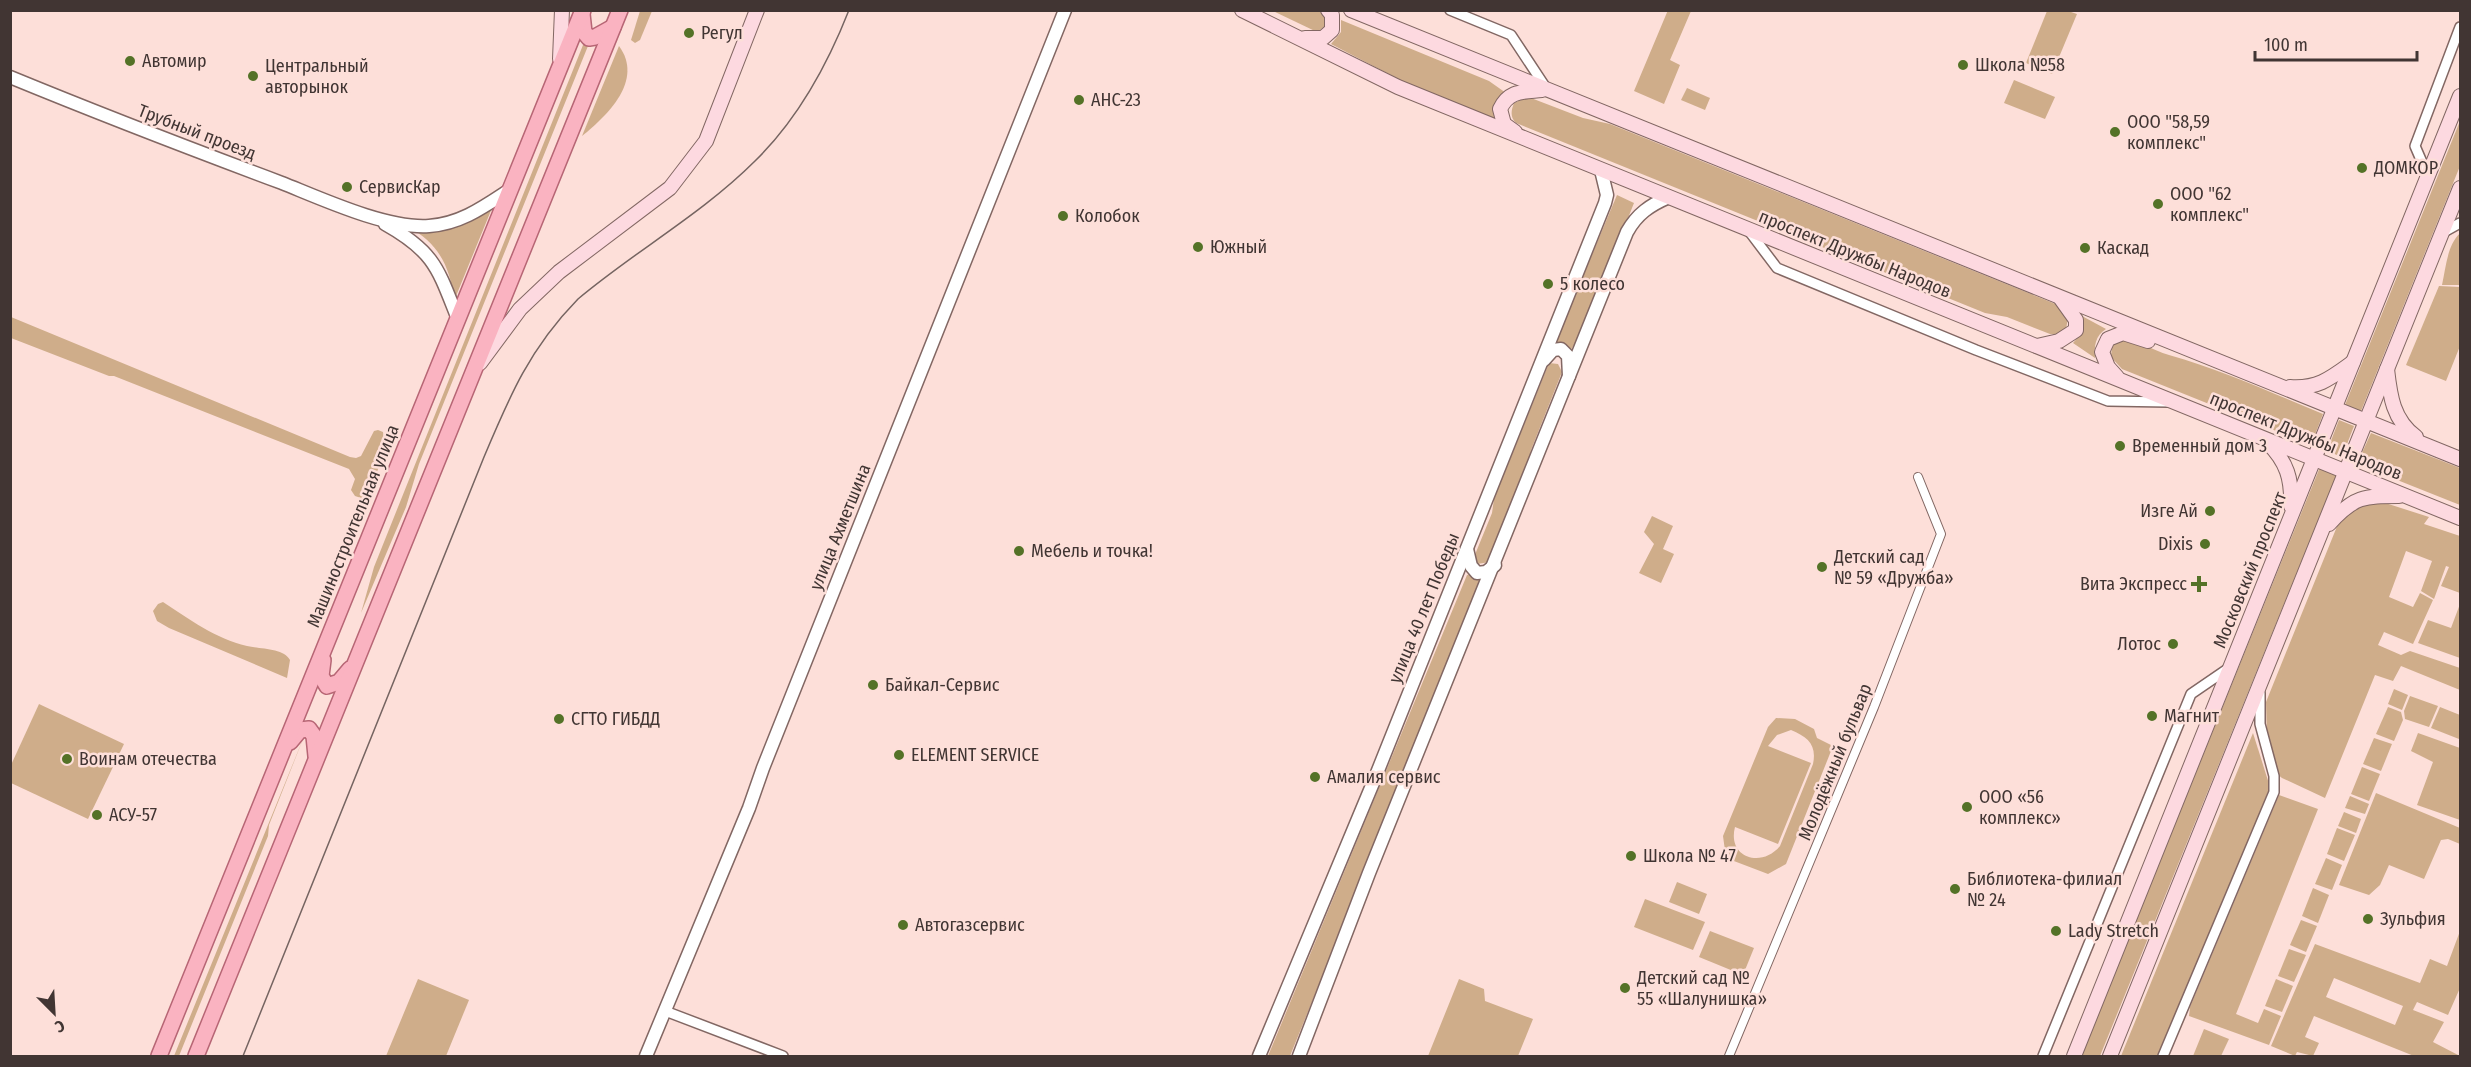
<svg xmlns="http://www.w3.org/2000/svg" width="2471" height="1067" font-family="'Fira Sans Condensed',sans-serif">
  <rect width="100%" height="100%" fill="#fddfd9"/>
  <g fill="#cfad8a" fill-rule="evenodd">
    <path d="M1668,10L1691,11L1670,60L1680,65L1664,104L1634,91Z"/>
    <path d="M640,11H652L640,40L635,43L631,40Z"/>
    <path d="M1273,11H1319L1325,16V26L1317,32Z"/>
    <path d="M2047,11H2068L2077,14L2052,74L2026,63Z"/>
    <path d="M1341,20L1489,81L1506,93L1494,110L1495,121L1406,83L1331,44L1341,32Z"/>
    <path d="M585,40L590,41L419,464L406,507L361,613L374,567Z"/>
    <path d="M619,46C644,80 608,115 582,136Z"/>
    <path d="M2014,80L2055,97L2045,119L2004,103Z"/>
    <path d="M1687,88L1710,98L1705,110L1681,100Z"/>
    <path d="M1525,98H1531L1583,118L1610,124L2063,307L2068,318L2066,329L2058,334H2050L2007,317L1985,313L1516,123C1510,117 1511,111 1514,103Z"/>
    <path d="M2460,121V166L2361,411L2345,405Z"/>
    <path d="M1617,195L1634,203L1583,331L1570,351L1554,345Z"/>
    <path d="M492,208L454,301C451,268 438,242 408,227Z"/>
    <path d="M2460,233V285H2442C2446,267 2447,246 2460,233Z"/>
    <path d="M2439,286L2460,287V346L2446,381L2406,365Z"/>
    <path d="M2082,316L2106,329C2095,336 2094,346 2095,358L2073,343L2079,336Z"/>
    <path d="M11,317L350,457L356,458L361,456L374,431L378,430L383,432L385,448L370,493L361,498L355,496L351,490L355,479L349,469L114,376H109L11,338Z"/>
    <path d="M2121,339C2138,340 2152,350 2169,355C2222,370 2272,393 2323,414L2311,445L2122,369L2111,357L2112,346Z"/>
    <path d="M1549,363L1558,364L1562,372L1531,450L1527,472L1490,562L1477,564L1474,557L1492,513L1494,499Z"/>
    <path d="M2339,420L2354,426L2342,457L2327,451Z"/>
    <path d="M2371,433L2460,468V505L2357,464Z"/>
    <path d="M2320,467L2337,474L2100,1056H2081Z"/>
    <path d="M2376,500L2429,517L2424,524L2460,536V593L2441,586L2449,567L2446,566L2434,599L2421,591L2432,561L2406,551L2389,597L2413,607L2420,593L2433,600L2413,644L2384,632L2378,645L2401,655L2410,651L2460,668V690L2401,666L2393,681L2375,675L2325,798L2282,778L2276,773L2267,740L2266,702L2340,519L2349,508Z"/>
    <path d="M1652,516L1673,526L1663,549L1674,554L1661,583L1639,573L1654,544L1644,532Z"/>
    <path d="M1470,574L1472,577L1483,580L1290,1056H1268L1467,575Z"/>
    <path d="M163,602C189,619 216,639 247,646C260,649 284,648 290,660L287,678L169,628L157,621L153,611L158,604Z"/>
    <path d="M2460,604V658L2418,643L2428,620L2451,628Z"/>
    <path d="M2394,689L2408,695L2402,710L2388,704Z"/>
    <path d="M2410,696L2438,706L2429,727L2405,719L2404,711Z"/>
    <path d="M39,704L124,744L88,819L11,783V765Z"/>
    <path d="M2388,707L2401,712L2403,720L2394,741L2376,734Z"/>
    <path d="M2440,707L2460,715L2459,739L2431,728Z"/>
    <path d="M1776,718L1795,719L1814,729L1817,738L1833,746L1786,864L1768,874L1726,858L1723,836L1768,727ZM1791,730C1808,737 1817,745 1813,764L1780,846C1761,869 1727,857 1735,827L1778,844L1811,763L1768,746L1777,735Z"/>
    <path d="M2253,733L2270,787L2161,1056H2121Z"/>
    <path d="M2418,733L2460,748V820L2417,805L2433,762L2411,751Z"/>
    <path d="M305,734L269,825L268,836L179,1056H174Z"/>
    <path d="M2374,738L2392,744L2381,771L2363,764Z"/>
    <path d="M2362,767L2380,774L2369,801L2351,794Z"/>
    <path d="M2376,793L2460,828V844L2448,839L2441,840L2424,879L2389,865L2380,885L2369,895L2339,885Z"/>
    <path d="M2279,795L2318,809L2236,1014L2258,1023L2264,1009L2281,1016L2269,1045L2189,1016L2190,1007Z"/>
    <path d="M2350,796L2369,804L2365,814L2345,808Z"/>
    <path d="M2344,812L2361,819L2356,833L2338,826Z"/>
    <path d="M2337,828L2355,835L2344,861L2327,854Z"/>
    <path d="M2326,858L2342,865L2332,890L2315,884Z"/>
    <path d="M1677,882L1707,894L1699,914L1669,902Z"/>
    <path d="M2313,888L2329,895L2318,923L2302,916Z"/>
    <path d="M1645,899L1705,922L1693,950L1634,927Z"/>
    <path d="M2301,920L2317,926L2306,952L2290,945Z"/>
    <path d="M1710,931L1754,948L1743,975L1699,957Z"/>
    <path d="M2460,931V988L2448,1015L2417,1002L2413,1010L2444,1022L2433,1042L2460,1056H2414L2314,1016L2305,1037L2319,1043L2313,1056L2297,1052L2295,1056L2271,1046L2315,944L2420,983L2430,959L2447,966ZM2334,978L2403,1006L2395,1025L2326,997Z"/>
    <path d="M2289,949L2306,955L2294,982L2278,976Z"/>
    <path d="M418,979L469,1000L446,1056H386Z"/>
    <path d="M1459,979L1484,989L1485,1001L1533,1019L1518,1056H1428Z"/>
    <path d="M2276,979L2293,986L2282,1012L2265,1006Z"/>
    <path d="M2204,1029L2229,1039L2221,1056H2193Z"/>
  </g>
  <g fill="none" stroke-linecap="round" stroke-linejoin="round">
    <g stroke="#826763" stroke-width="10">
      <path id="pedestrian" d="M1729,1056L1874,707L1941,534L1918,477"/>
    </g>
    <g stroke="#826763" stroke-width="12">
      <g id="minor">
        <path d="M1450,10L1511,35L1546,88"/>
        <path d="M2428,176L2415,146L2460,27"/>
        <path d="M1749,231L1777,268L1976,350L2108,401L2168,402"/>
        <path d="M2442,233L2460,223"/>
        <path d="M665,1011L783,1056"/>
        <path d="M2043,1056L2191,694L2229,668"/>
        <path d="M2163,1056L2274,792V776L2260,724V693"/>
      </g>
    </g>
    <g stroke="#826763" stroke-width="15">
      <g id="tertiary">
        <path d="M10,77C100,114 191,149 282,183C322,199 387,229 429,226C461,224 485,206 511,189"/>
        <path d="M385,224C435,252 438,269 458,319"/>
        <path d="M1544,360L1553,350L1561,349L1568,356L1569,376"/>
        <path d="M1467,549L1471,566L1477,573L1486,572L1495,565"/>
        <path d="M646,1056L749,808L763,768L1065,10"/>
        <path d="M1259,1056L1373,783L1605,203L1607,195L1601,170"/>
        <path d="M1299,1056L1369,873L1627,232C1637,214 1650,205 1669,197"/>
      </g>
    </g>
    <g stroke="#826763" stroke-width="16">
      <g id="secondary">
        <path d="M1242,10L1398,87L2460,518"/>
        <path d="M1351,10L2460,459"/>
        <path d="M1305,38H1323L1332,30V15L1328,10"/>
        <path d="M560,59L562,10"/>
        <path d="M1515,132L1504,124L1500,109C1509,90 1523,92 1542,90"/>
        <path d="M2037,346L2059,341L2076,330V320L2061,299"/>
        <path d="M480,363L520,309L559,272L670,188L706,141L757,10"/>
        <path d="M2387,369C2390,396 2393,420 2416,437"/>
        <path d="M2117,377L2108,367L2102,352L2108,339L2123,333L2148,341"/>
        <path d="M2290,387C2318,389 2331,378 2353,362"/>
        <path d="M2268,443C2287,462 2292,479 2291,506"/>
        <path d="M2329,524C2354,496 2364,496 2399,496"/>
        <path d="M2074,1056L2460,96"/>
        <path d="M2110,1056L2460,188"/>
      </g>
    </g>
    <g stroke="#b76675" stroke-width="18">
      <g id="primary">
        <path d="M582,14L584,32L589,38L595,37L613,27"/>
        <path d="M323,660L321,676L327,686L339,682L350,669"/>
        <path d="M290,742L300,730L309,729L314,736L316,756"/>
        <path d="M159,1056L583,10"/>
        <path d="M196,1056L620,10"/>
      </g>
    </g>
    <use href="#pedestrian" stroke="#fff" stroke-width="8"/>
    <use href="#minor" stroke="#fff" stroke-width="9"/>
    <use href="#tertiary" stroke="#fff" stroke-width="12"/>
    <use href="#secondary" stroke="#fdd9e0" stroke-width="14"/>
    <use href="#primary" stroke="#fab3c1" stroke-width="15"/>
    <path stroke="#756461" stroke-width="1.5" d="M243,1056L484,457C510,395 530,348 578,299C635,251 702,214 755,161C798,119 827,66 849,10"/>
  </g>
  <g fill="#547227" stroke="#fddfd9" stroke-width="2">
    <circle cx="689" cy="33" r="6"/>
    <circle cx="130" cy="61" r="6"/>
    <circle cx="1963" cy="65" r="6"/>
    <circle cx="253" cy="76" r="6"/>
    <circle cx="1079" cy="100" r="6"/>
    <circle cx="2115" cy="132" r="6"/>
    <circle cx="2362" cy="168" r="6"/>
    <circle cx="347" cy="187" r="6"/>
    <circle cx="2158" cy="204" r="6"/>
    <circle cx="1063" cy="216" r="6"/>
    <circle cx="1198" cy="247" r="6"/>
    <circle cx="2085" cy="248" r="6"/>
    <circle cx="1548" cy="284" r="6"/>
    <circle cx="2120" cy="446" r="6"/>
    <circle cx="2210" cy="511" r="6"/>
    <circle cx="2205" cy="544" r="6"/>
    <circle cx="1019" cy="551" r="6"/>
    <circle cx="1822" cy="567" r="6"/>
    <path d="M2196 575h6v6h6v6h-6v6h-6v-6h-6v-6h6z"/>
    <circle cx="2173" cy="644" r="6"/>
    <circle cx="873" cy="685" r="6"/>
    <circle cx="2152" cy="716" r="6"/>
    <circle cx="559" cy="719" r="6"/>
    <circle cx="899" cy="755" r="6"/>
    <circle cx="67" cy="759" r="6"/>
    <circle cx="1315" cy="777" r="6"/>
    <circle cx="1967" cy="807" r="6"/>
    <circle cx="97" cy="815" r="6"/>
    <circle cx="1631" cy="856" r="6"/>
    <circle cx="1955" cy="889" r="6"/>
    <circle cx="2368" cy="919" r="6"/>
    <circle cx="903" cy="925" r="6"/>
    <circle cx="2056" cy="931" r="6"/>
    <circle cx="1625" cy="988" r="6"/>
  </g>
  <g text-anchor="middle" stroke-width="5" stroke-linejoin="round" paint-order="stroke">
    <g font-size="18" fill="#413533" stroke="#fddfd9" text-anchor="start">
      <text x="701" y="39">Регул</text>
      <text x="142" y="67">Автомир</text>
      <text x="1975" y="71">Школа №58</text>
      <text x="265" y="72">Центральный<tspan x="265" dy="21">авторынок</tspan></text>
      <text x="1091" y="106">АНС-23</text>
      <text x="2127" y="128">ООО "58,59<tspan x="2127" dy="21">комплекс"</tspan></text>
      <text x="2374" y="174">ДОМКОР</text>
      <text x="359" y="193">СервисКар</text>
      <text x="2170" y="200">ООО "62<tspan x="2170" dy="21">комплекс"</tspan></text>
      <text x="1075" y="222">Колобок</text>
      <text x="1210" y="253">Южный</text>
      <text x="2097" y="254">Каскад</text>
      <text x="1560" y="290">5 колесо</text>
      <text x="2132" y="452">Временный дом 3</text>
      <text x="2198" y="517" text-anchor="end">Изге Ай</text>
      <text x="2193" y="550" text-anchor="end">Dixis</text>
      <text x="1031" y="557">Мебель и точка!</text>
      <text x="1834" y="563">Детский сад<tspan x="1834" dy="21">№ 59 «Дружба»</tspan></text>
      <text x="2187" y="590" text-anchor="end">Вита Экспресс</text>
      <text x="2161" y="650" text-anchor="end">Лотос</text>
      <text x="885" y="691">Байкал-Сервис</text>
      <text x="2164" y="722">Магнит</text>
      <text x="571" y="725">СГТО ГИБДД</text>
      <text x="911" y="761">ELEMENT SERVICE</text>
      <text x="79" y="765">Воинам отечества</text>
      <text x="1327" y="783">Амалия сервис</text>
      <text x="1979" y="803">ООО «56<tspan x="1979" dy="21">комплекс»</tspan></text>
      <text x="109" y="821">АСУ-57</text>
      <text x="1643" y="862">Школа № 47</text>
      <text x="1967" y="885">Библиотека-филиал<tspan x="1967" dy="21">№ 24</tspan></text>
      <text x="2380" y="925">Зульфия</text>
      <text x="915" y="931">Автогазсервис</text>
      <text x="2068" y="937">Lady Stretch</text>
      <text x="1637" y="984">Детский сад №<tspan x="1637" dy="21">55 «Шалунишка»</tspan></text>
    </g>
    <g font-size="18" fill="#413533" stroke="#fddfd9">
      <text transform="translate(197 132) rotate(21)" y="6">Трубный проезд</text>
      <text transform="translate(1855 254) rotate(22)" y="6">проспект Дружбы Народов</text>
      <text transform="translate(2306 436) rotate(22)" y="6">проспект Дружбы Народов</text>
      <text transform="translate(353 526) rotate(-68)" y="6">Машиностроительная улица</text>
      <text transform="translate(840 527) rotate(-68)" y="6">улица Ахметшина</text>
      <text transform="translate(2250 570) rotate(-68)" y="6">Московский проспект</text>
      <text transform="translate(1424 608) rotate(-68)" y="6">улица 40 лет Победы</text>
      <text transform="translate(1835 762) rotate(-68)" y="6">Молодёжный бульвар</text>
    </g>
  </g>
  <rect width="2471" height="1067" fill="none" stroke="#413533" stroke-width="24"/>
  <g transform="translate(54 1013) rotate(156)" stroke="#fddfd9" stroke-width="4.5" paint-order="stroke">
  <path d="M0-4.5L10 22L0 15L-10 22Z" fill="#413533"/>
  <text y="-9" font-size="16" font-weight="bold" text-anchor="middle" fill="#413533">С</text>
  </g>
  <path d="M2255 51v9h162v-9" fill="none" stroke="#413533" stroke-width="3"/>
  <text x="2264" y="51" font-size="18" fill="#413533" stroke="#fddfd9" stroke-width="4.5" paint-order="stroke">100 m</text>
</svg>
